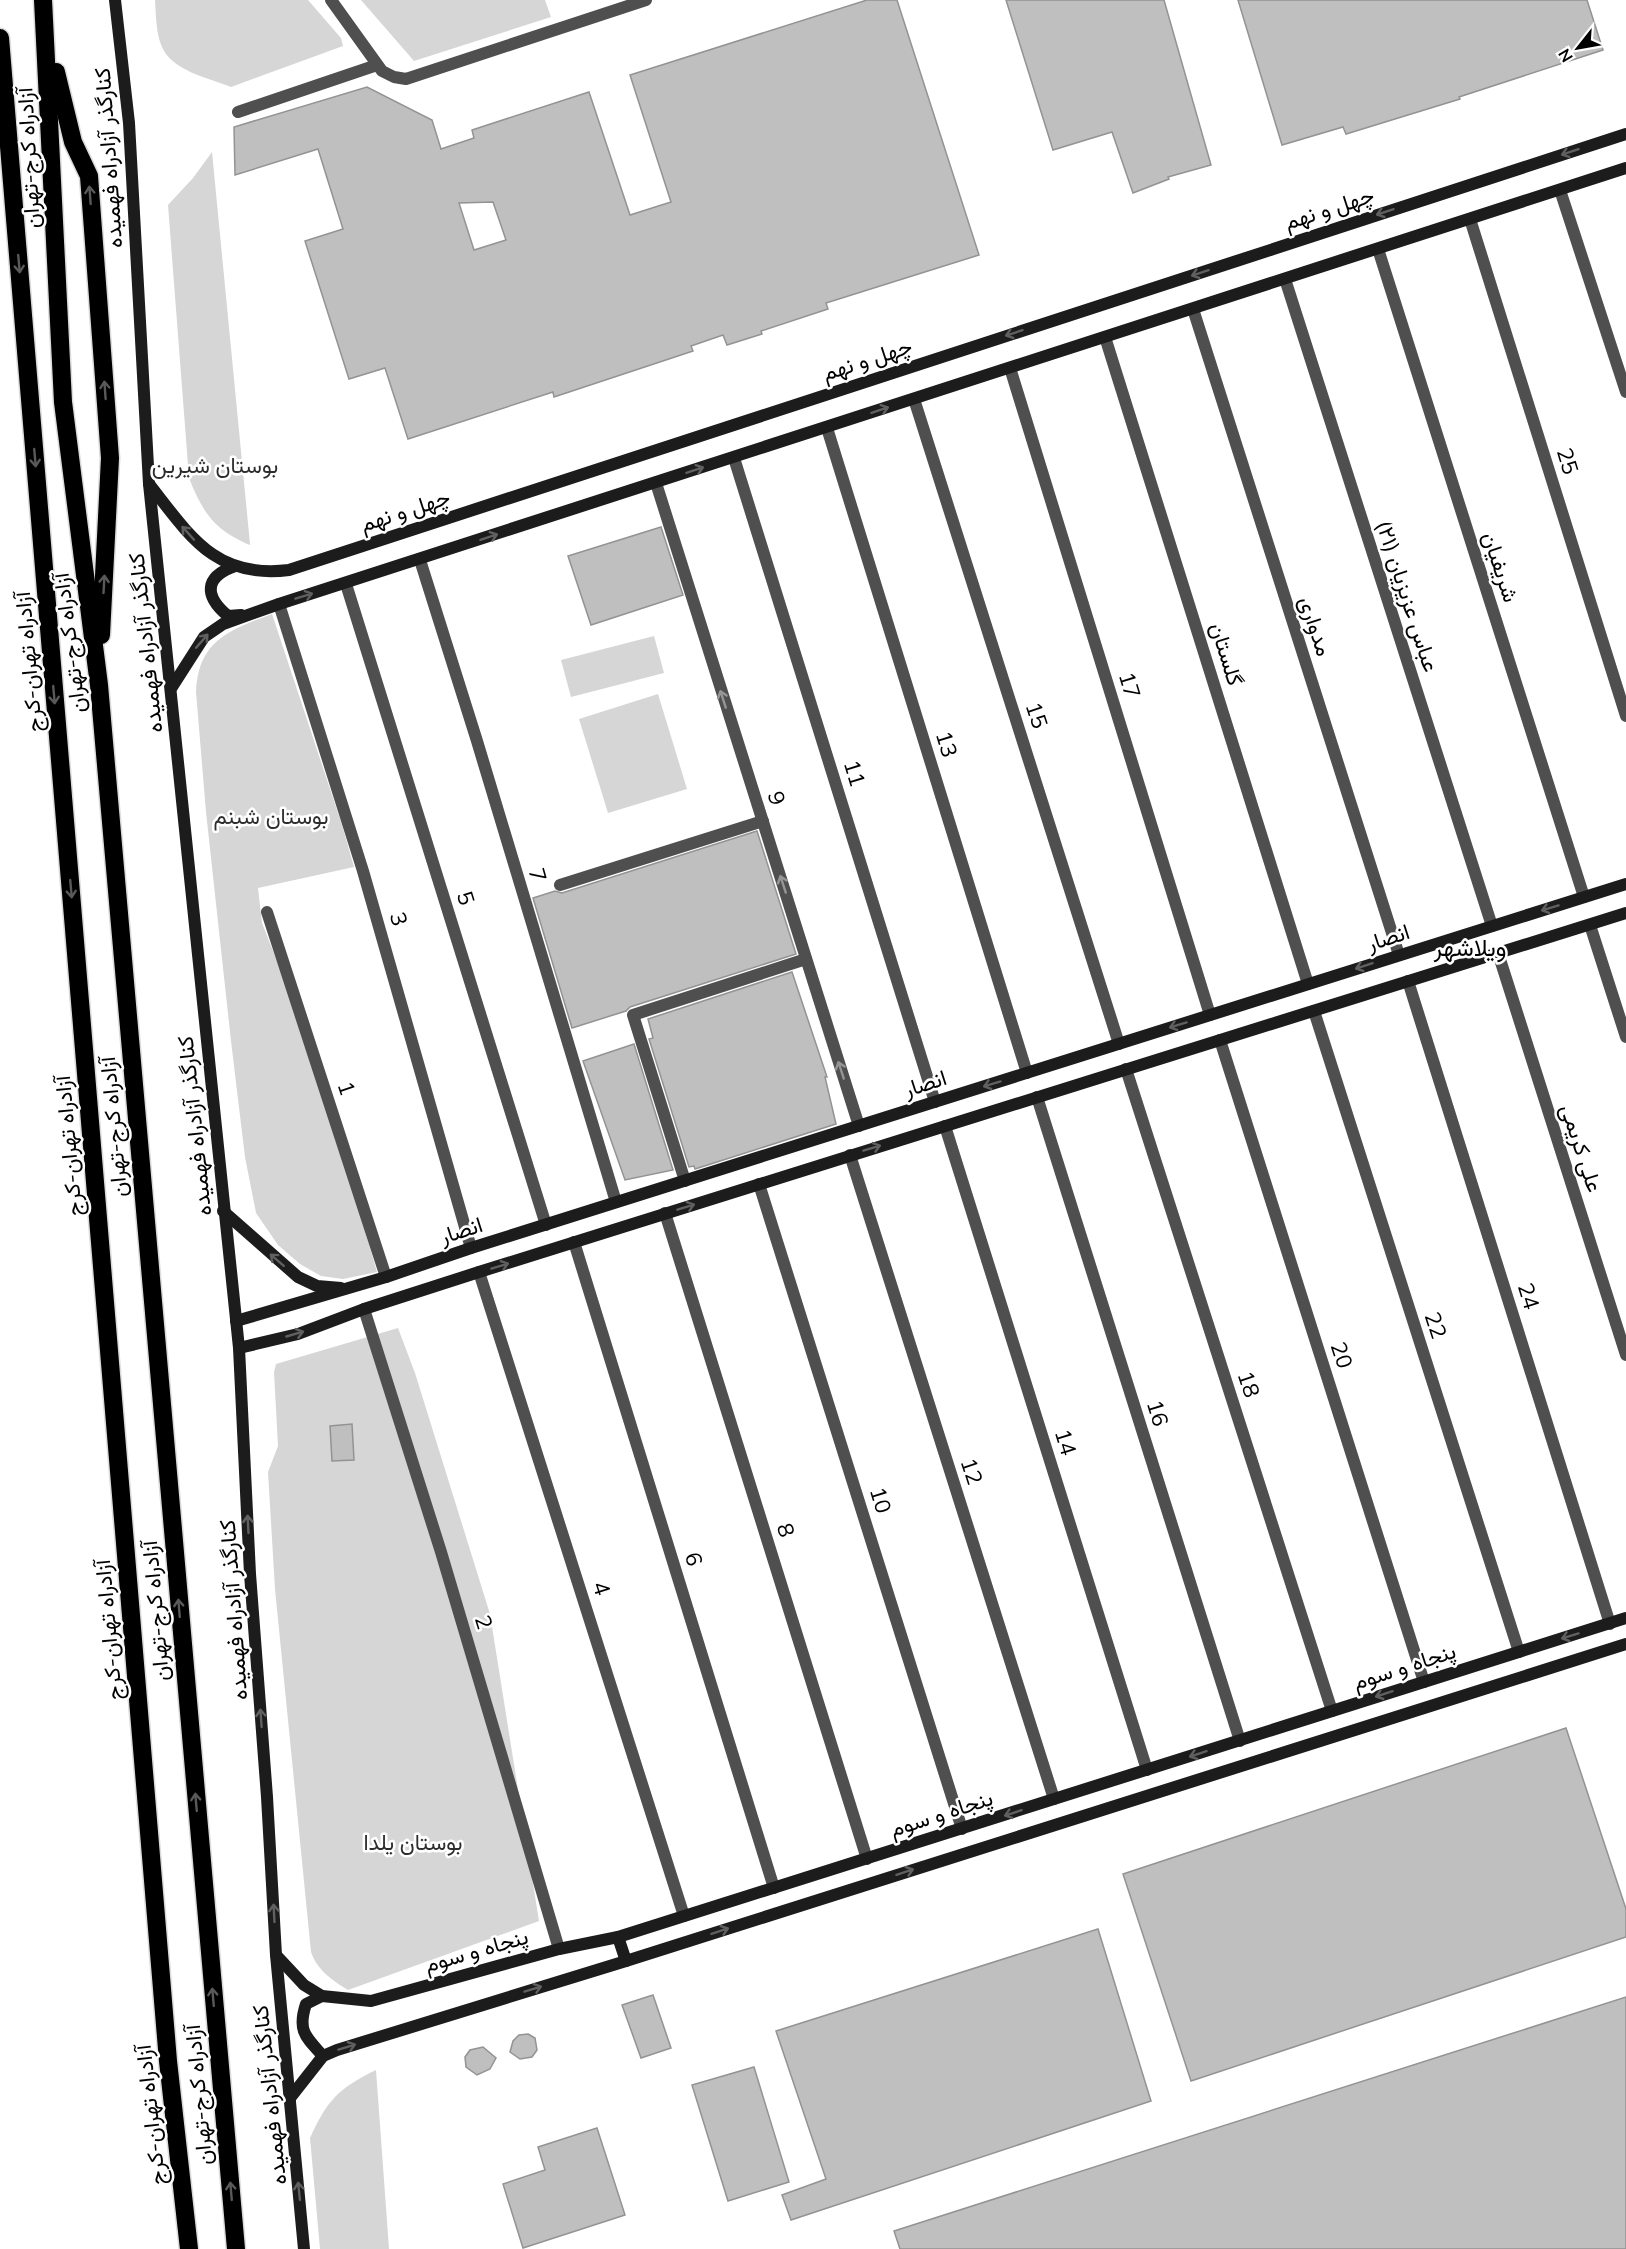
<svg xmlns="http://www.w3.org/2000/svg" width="1626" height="2249" font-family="Mulish,Vazirmatn,sans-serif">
  <rect width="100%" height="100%" fill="#fff"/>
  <g fill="#d6d6d6">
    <path d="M155,0H308L341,38L343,46L231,87C209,78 172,71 162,47C156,34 156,15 155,0Z"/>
    <path d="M361,0H545L551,17L414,61Z"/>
    <path d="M212,152L250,544V545C214,530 203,513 189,478L168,205L193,178Z"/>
    <path d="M272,614L342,825L354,867L258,888L262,923L292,999L337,1135L377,1272L343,1279L321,1276L300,1264L278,1245L256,1213L245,1157L231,1041L206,812L196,692C198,641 229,630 272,614Z"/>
    <path d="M654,636L664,673L571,697L561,660Z"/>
    <path d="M658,694L687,789L608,813L579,719Z"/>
    <path d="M398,1328L415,1373L490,1614L539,1921L348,1990C333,1981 317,1970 311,1952L275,1589L268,1472L278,1446L274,1372L276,1364Z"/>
    <path d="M376,2070L389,2249H320L310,2138C327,2100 339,2088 376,2070Z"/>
  </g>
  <g fill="#bfbfbf" stroke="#939393" stroke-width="1.5" fill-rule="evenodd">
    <path d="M867,0H897L979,255L826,303L828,309L761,331L762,334L727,345L723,335L691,346L693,351L554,397L553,392L408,439L385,368L349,379L305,241L343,229L318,149L235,175L234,127L367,87L432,120L441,149L474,138L472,130L589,92L630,215L671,202L630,75ZM493,202L506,240L474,250L459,203Z"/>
    <path d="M1006,0H1164L1211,165L1168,177L1169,179L1133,193L1112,132L1053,150Z"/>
    <path d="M1238,0H1587L1603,50L1459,97L1460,99L1346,134L1343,127L1282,145Z"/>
    <path d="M661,527L683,595L591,625L568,556Z"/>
    <path d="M757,831L796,954L630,1007L626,1011L572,1028L533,898L555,891L562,893Z"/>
    <path d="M792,972L827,1077H825L836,1124L695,1169L694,1166L689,1167L649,1039L653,1038L648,1019Z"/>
    <path d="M634,1044L673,1170L625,1180L583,1061Z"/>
    <path d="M352,1424L354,1460L332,1461L330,1426Z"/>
    <path d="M1566,1728L1626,1909V1937L1191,2081L1123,1874Z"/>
    <path d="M1098,1929L1151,2101L791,2220L782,2195L826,2179L776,2031Z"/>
    <path d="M653,1995L671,2048L641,2058L622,2005Z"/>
    <path d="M1626,1997V2249H900L894,2231Z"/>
    <path d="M528,2034L535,2038L537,2050L532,2057L520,2059L510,2052L513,2041L519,2035Z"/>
    <path d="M483,2047L496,2058L490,2069L477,2075L466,2067L465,2057L470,2050Z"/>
    <path d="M754,2067L789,2182L728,2201L692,2085Z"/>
    <path d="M597,2128L625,2215L523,2248L503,2184L545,2170L538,2147Z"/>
  </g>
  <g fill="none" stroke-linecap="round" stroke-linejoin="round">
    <g stroke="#dbdbdb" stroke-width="21">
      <g id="highway">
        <path d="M43,0L63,402L99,685L236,2249"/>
        <path d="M0,38L168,2061L189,2249"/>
        <path d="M56,72L73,142L89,176L110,458L101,635"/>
      </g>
    </g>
    <g stroke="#4f4f4f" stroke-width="12">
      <path d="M331,0L382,71L394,77L406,79L646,0"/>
      <path d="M238,112L377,65"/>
      <path d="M1560,190L1626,392"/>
      <path d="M1470,219L1626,716"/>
      <path d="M1378,249L1584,897"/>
      <path d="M1285,279L1492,926"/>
      <path d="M1193,309L1399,955"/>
      <path d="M1105,337L1308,984"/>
      <path d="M1010,368L1210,1015"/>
      <path d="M914,399L1119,1044"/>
      <path d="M827,428L1027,1073"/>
      <path d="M734,458L935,1102"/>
      <path d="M656,483L859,1126"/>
      <path d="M420,560L477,741L616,1202"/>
      <path d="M346,584L546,1225"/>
      <path d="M279,604L363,871L471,1248"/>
      <path d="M560,885L763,821"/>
      <path d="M267,912L386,1277"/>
      <path d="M1590,925L1626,1037"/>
      <path d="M1498,953L1626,1355"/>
      <path d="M1408,981L1610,1624"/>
      <path d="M1314,1011L1519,1652"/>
      <path d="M1220,1040L1424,1682"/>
      <path d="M1126,1069L1332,1711"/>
      <path d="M1037,1097L1240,1741"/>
      <path d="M945,1126L1147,1770"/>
      <path d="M850,1155L1054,1799"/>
      <path d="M685,1181L633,1015L806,959"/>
      <path d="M759,1184L962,1829"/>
      <path d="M665,1213L867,1859"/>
      <path d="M574,1242L774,1888"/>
      <path d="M479,1272L684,1916"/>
      <path d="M364,1309L441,1552L559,1949"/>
    </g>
    <g stroke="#1c1c1c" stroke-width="12">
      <path d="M115,0L129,123L149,484L239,1348L250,1574L267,1797L276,1955L304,2249"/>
      <path d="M149,484C190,536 215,579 289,570L1626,134"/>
      <path d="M235,566C204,577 204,596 228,616L241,615"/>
      <path d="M172,687L204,637L223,624L279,604L1626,168"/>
      <path d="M223,1211L298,1277L317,1286L341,1288"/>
      <path d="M236,1321L386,1277L471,1248L1626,884"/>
      <path d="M239,1348L298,1334L364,1309L479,1272L1626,913"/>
      <path d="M618,1937L626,1961"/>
      <path d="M276,1955L304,1985L322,1996L371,2001L559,1949L618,1937L1626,1618"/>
      <path d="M322,1996L306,2004C297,2031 306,2037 323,2056"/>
      <path d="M290,2098L323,2056L337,2050L626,1961L1626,1644"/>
    </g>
    <use href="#highway" stroke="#000" stroke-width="18"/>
  </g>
  <defs><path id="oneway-shaft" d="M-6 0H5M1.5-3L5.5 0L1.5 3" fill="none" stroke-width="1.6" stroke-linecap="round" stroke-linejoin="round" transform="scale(1.5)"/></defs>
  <g stroke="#606060">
    <use href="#oneway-shaft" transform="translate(1570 152) rotate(162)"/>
    <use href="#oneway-shaft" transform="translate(1385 212) rotate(162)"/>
    <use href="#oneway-shaft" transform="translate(1200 273) rotate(162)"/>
    <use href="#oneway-shaft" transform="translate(1014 333) rotate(162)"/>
    <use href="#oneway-shaft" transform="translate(880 410) rotate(-18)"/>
    <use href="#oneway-shaft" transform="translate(695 470) rotate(-18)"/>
    <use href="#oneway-shaft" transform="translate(188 533) rotate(-132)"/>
    <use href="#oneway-shaft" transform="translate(489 537) rotate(-18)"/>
    <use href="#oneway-shaft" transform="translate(304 596) rotate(-17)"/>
    <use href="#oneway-shaft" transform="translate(202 641) rotate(-49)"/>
    <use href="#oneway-shaft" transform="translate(1550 908) rotate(163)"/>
    <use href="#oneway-shaft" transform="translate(1364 966) rotate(162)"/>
    <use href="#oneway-shaft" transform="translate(1178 1025) rotate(163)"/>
    <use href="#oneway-shaft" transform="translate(992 1084) rotate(163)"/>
    <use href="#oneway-shaft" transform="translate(872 1148) rotate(-17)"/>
    <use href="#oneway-shaft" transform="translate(686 1207) rotate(-17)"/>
    <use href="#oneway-shaft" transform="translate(277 1260) rotate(-139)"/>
    <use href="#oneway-shaft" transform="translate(500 1266) rotate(-17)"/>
    <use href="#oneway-shaft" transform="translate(295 1334) rotate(-16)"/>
    <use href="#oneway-shaft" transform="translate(248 1524) rotate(-93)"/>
    <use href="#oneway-shaft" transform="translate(1570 1636) rotate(163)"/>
    <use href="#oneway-shaft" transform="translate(1384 1694) rotate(162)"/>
    <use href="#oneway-shaft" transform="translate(261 1718) rotate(-94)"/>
    <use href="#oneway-shaft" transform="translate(1198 1754) rotate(162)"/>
    <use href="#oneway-shaft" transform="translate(1013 1813) rotate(162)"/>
    <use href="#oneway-shaft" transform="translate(905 1872) rotate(-18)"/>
    <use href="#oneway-shaft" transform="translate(274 1913) rotate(-93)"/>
    <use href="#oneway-shaft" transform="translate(720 1931) rotate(-18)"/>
    <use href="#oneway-shaft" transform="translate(533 1989) rotate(-17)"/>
    <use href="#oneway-shaft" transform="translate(347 2047) rotate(-17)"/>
    <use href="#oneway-shaft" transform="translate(299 2191) rotate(-96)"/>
  </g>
  <g stroke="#595959">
    <use href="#oneway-shaft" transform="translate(90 195) rotate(-94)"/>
    <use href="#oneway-shaft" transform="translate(19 264) rotate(85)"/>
    <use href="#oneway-shaft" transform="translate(105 390) rotate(-94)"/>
    <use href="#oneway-shaft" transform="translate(35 458) rotate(85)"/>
    <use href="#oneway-shaft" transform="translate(104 584) rotate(-87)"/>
    <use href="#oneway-shaft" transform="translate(54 695) rotate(85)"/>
    <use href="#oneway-shaft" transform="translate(71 889) rotate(85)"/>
    <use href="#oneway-shaft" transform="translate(179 1608) rotate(-95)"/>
    <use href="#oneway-shaft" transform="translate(196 1802) rotate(-95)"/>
    <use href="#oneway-shaft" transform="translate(213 1997) rotate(-95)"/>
    <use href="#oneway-shaft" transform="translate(231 2191) rotate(-95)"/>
  </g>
  <g stroke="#959595">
    <use href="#oneway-shaft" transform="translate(723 699) rotate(-108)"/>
    <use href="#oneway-shaft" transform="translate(783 884) rotate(-108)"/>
    <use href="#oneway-shaft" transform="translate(841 1070) rotate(-108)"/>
  </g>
  <g text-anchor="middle" stroke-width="5" stroke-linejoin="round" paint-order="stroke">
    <g font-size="22" fill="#000" stroke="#fff">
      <text transform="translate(28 158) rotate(-93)" y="8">آزادراه کرج-تهران</text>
      <text transform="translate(108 158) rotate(-94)" y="8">کنارگذر آزادراه فهمیده</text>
      <text transform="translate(1329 208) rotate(-18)" y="8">چهل و نهم</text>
      <text transform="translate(867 359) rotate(-18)" y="8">چهل و نهم</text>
      <text transform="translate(1568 461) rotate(73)" y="8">25</text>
      <text transform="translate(405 510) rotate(-18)" y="8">چهل و نهم</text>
      <text transform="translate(1501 567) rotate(72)" y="8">شریفیان</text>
      <text transform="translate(1408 596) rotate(72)" y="8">عباس عزیزیان (۲۱)</text>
      <text transform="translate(1316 626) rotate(72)" y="8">مدواری</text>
      <text transform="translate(69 643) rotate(-97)" y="8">آزادراه کرج-تهران</text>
      <text transform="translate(145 643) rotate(-96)" y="8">کنارگذر آزادراه فهمیده</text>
      <text transform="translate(1227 654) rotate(73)" y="8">گلستان</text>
      <text transform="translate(28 662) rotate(-95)" y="8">آزادراه تهران-کرج</text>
      <text transform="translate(1130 685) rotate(73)" y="8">17</text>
      <text transform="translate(1037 715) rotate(72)" y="8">15</text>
      <text transform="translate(947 744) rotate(73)" y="8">13</text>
      <text transform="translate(855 773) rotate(73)" y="8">11</text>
      <text transform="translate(777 798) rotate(72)" y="8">9</text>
      <text transform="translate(538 875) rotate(74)" y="8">7</text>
      <text transform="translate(466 898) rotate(73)" y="8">5</text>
      <text transform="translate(399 919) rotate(74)" y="8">3</text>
      <text transform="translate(1388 937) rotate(-18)" y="8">انصار</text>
      <text transform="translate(925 1083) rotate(-18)" y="8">انصار</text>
      <text transform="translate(347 1088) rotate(72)" y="8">1</text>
      <text transform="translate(194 1126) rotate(-96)" y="8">کنارگذر آزادراه فهمیده</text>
      <text transform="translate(113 1127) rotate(-95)" y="8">آزادراه کرج-تهران</text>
      <text transform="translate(68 1146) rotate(-95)" y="8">آزادراه تهران-کرج</text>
      <text transform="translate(1582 1148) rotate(72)" y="8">علی کریمی</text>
      <text transform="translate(461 1230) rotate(-18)" y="8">انصار</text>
      <text transform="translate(1529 1296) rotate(73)" y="8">24</text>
      <text transform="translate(1436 1325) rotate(72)" y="8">22</text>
      <text transform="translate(1342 1355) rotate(72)" y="8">20</text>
      <text transform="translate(1249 1384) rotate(72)" y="8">18</text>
      <text transform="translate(1158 1413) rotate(73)" y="8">16</text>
      <text transform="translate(1066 1442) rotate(73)" y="8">14</text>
      <text transform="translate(972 1471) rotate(72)" y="8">12</text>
      <text transform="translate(881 1500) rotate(73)" y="8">10</text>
      <text transform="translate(786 1530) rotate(73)" y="8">8</text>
      <text transform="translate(694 1559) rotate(73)" y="8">6</text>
      <text transform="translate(602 1588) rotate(72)" y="8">4</text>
      <text transform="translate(233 1610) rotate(-94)" y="8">کنارگذر آزادراه فهمیده</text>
      <text transform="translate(155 1611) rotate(-95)" y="8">آزادراه کرج-تهران</text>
      <text transform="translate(484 1622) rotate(73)" y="8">2</text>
      <text transform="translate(108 1630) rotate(-95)" y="8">آزادراه تهران-کرج</text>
      <text transform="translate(1404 1666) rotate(-18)" y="8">پنجاه و سوم</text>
      <text transform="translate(941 1813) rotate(-18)" y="8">پنجاه و سوم</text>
      <text transform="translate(476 1950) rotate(-16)" y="8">پنجاه و سوم</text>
      <text transform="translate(198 2095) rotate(-95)" y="8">آزادراه کرج-تهران</text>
      <text transform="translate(269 2095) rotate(-96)" y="8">کنارگذر آزادراه فهمیده</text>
      <text transform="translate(150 2115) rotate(-96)" y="8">آزادراه تهران-کرج</text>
    </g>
    <g font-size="22" fill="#2d2d2d" stroke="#fff">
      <text x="215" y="473">بوستان شیرین</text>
      <text x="271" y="824">بوستان شبنم</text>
      <text x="413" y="1850">بوستان یلدا</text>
    </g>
    <g font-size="24" fill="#000" stroke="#fff">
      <text x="1470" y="956">ویلاشهر</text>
    </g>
  </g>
  <g transform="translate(1578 48) rotate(239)" stroke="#ffffff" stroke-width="4.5" paint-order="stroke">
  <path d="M0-4.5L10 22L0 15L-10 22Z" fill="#000000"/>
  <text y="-9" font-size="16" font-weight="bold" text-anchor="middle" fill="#000000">N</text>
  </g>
</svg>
